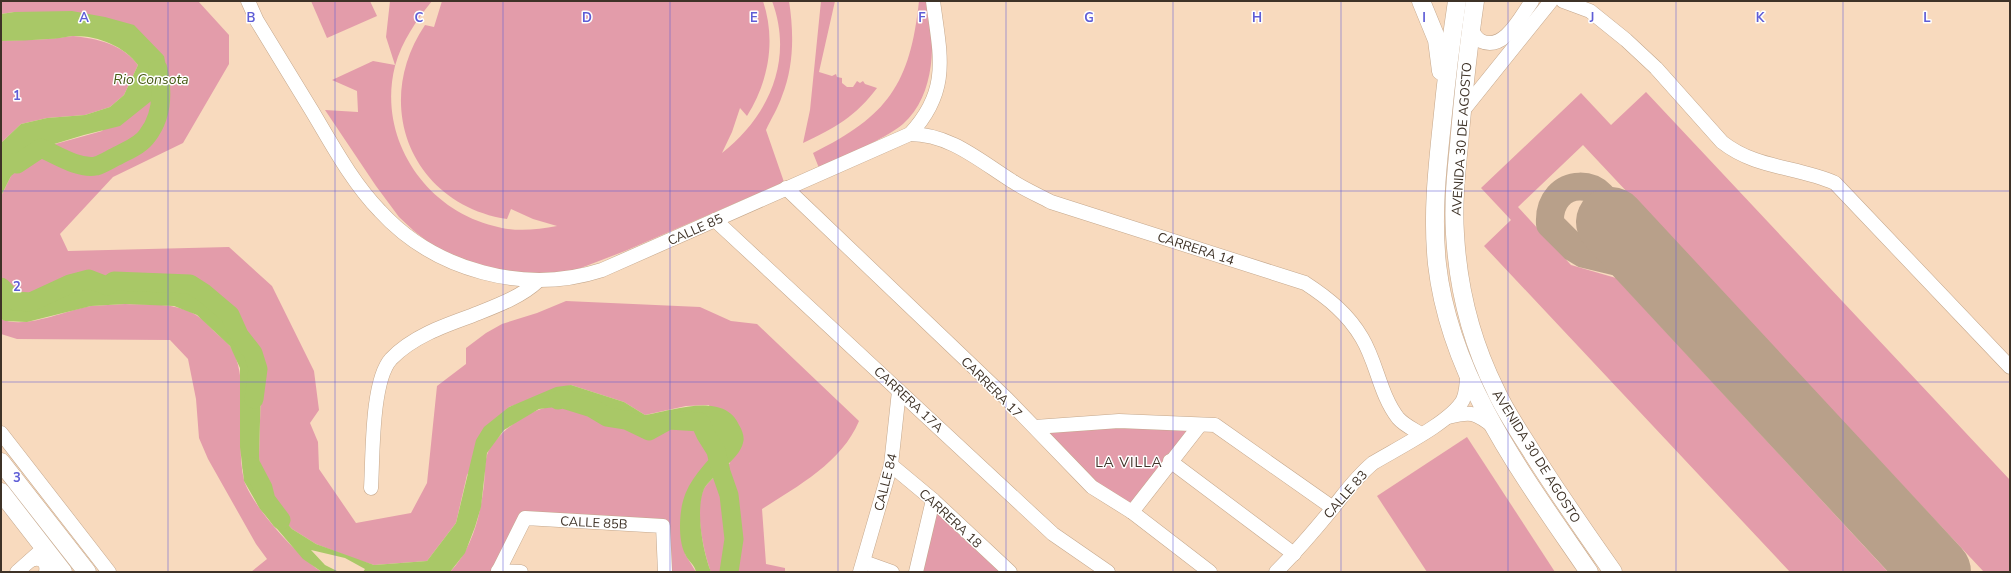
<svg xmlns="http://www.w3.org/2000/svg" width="2011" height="573" font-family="'Nunito Sans',sans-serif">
  <rect width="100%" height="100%" fill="#f8dabe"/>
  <g fill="#e39caa">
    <path d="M1,1H198L229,35V64L183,143L113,177L60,234L68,251L229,247L272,286L314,371L319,410L310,423L318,442L319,469L356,523L411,513L427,483L437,386L466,364V348L486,333L502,324L537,313L566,301L700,307L731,321L757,324L859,421C842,462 798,486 762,509L766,564L785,568V572H711C704,554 693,505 705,487C712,478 722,471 730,463L709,405L686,406L645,415L624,402L571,385L509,407L467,475L456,523L427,561L374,565L355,559L316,544L292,529L266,500L260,471L259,456L261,387L253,353L246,336L190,284L133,283L84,288L31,302L15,301L1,291V196L17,164L41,148L102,131L164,56L14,12L1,14Z"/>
    <path d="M311,1H370L377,16L327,38Z"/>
    <path d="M390,1H432C416,21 402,41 395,66C377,137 424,209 494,226C514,232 536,230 557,226L533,219L511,209L507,219C412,204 371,105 425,25L434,27L442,1H763C776,40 769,81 747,116L740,108L732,132L722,153C769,116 794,60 772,1H789C794,33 794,66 782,96C778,108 771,119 766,130L784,182L625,251L573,271L524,275L467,263L432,245L414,231L399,217L376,186L325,110L358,112L357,91L332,80L373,61L395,65L386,37Z"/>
    <path d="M821,1H835L819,72L832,76L836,74L837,77L842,78V83L847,87H853L857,81L860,83L863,81L865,84L877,88C856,116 835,128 803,143L810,110Z"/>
    <path d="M919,1H927C936,40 936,95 903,124C882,141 845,155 819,168L813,153C888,116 910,84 919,1Z"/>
    <path d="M73,36C99,39 122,44 138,65L124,95L110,107L85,115L47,118L21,124L1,143V41L49,39Z"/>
    <path d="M1646,92L2010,480V572H1984L1583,145L1518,207L1571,265L1616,278L1888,572H1790L1484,246L1511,220L1481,188L1581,93L1611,125Z"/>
    <path d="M125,304C149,305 175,302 196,315C203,319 209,326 214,331C219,336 226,341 230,346C252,379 234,441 244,480C251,505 300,559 322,572H251L267,559L256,544L208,459L199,438L196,399L188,359L170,340L17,339L1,334V319C25,330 66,310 91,306C102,305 114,305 125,304Z"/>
    <path d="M581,404L626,420L659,434L687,420L700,422L709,426L716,436V451L709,459L685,554L696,572H665L663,527L525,518L498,572H450C472,549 480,517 484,485C485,476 484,461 488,452C497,434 520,417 538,410C550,405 568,406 581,404Z"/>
    <path d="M1200,425L1132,512L1092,487L1035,427Z"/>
    <path d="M1467,437L1555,572H1427L1377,496Z"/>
    <path d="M933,500L1010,572H916Z"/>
  </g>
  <g fill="#a9c867">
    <path d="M72,11L105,17L134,25L164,56L170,86L120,126L84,135L41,148L17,164L1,196V143L21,124L47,118L85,115L110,107L124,95L138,65C124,46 97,35 72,36C64,37 56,39 48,39C32,40 17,41 1,41V14L14,12Z"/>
    <path d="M133,283L190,284L204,293L240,327L246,336L253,353L261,387L259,456L263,488L267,500L292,529L316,544L374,565L427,561L456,523L476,440L484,427L509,407L556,387L571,385L624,402L645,415C672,411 724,391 739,425C742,430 745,437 743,443C739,460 711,476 704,489C695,510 703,552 711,572H696C695,565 688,561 685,554C681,546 680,535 680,527C680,490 694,477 716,451V436L709,426L700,422L687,420L659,434L626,420L581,404L539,409L504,430L487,453L481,507L475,527L465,553L450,572H363L365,569L345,558L311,550L325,565L339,572H322L303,559L260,509L244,481L240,447V368L230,346L197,315L174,306L125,304L91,306L27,322L5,321L1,319V291L15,301L31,302L84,288Z"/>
  </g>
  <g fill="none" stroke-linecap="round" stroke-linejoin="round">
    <g stroke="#a9c867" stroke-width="19">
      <path d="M1,172L12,163L17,164L41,148C57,155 78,169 96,166C103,164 112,158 119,155C128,150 141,145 147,136C162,117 163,92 158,69"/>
      <path d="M1,287L15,301L31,302L70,284L89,279L107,286L114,281L190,284L204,293L230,315L239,335L253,353L258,369L254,399"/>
      <path d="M558,400L563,399L592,408L607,417L626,420L649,431L669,420L700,422L706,435L716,451L721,472L729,495L734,539L729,572"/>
      <path d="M252,467L263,488L266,500L281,520"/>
    </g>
    <path stroke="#b8a08a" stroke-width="28" d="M1611,222C1611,174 1547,175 1550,224L1574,248L1584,254L1655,271"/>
    <path stroke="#b8a08a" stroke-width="70" d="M1611,222L1936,572"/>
    <g stroke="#c4a78c" stroke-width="15">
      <g id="minor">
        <path d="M248,1L257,21C275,51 294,81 312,111C333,146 352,182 380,211C435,271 525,295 602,270L910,134C951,90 940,55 933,1"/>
        <path d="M1563,1L1590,11L1626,40L1656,68L1722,142C1756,169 1797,166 1835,183L2010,367"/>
        <path d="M1471,26C1473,33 1475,38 1481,41C1504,52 1521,16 1532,1"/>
        <path d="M1461,113L1551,1"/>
        <path d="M910,134C950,134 980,161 1012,181C1024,189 1038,195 1051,202L1305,283C1328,298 1348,314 1362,338C1377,363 1380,395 1398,418C1404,425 1413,429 1421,434"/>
        <path d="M786,188L1007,399L1092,487L1132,512L1210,572"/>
        <path d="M715,220L1053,534L1108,572"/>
        <path d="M1448,417C1471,411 1475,412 1494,427"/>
        <path d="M1035,427L1119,421L1215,425L1333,508"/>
        <path d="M1,433L109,572"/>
        <path d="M1170,461L1294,554"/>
        <path d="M891,465L933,500L1010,572"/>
        <path d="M371,488C373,457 371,381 391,359C412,337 443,326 471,316C493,307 520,298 538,281"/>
        <path d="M1132,512L1200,425"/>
        <path d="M31,560C41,556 48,562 46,572"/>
        <path d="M864,562L892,572"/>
        <path d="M498,571L521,572"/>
        <path d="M17,572L44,548"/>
        <path d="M498,572L525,518L663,526L665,572"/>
        <path d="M860,572L891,465L899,391"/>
        <path d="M916,572L933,500"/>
        <path d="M1276,572C1296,552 1314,531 1332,509C1345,493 1356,477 1373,463C1396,449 1451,422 1463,400C1467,391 1467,382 1467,373"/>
      </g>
    </g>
    <g stroke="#c4a78c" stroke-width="19">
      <g id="major">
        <path d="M1421,1L1437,40L1441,71"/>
        <path d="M1457,1C1451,41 1446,82 1442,123C1437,170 1432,216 1437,264C1450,380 1525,478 1589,572"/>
        <path d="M1475,1C1468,49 1463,97 1459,145C1456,174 1453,204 1455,234C1458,288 1472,343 1496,391C1505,411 1518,430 1530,449C1556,491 1585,532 1613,572"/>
        <path d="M1,462L87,572"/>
        <path d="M1,492L63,572"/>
      </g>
    </g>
    <use href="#minor" stroke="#fff" stroke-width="14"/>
    <use href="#major" stroke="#fff" stroke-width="18"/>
  </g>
  <path fill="none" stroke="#5e5dd6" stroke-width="1" stroke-opacity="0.55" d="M168,1V572M335,1V572M503,1V572M670,1V572M838,1V572M1006,1V572M1173,1V572M1341,1V572M1508,1V572M1676,1V572M1843,1V572M1,191H2010M1,382H2010"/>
  <g text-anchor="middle" stroke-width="3" stroke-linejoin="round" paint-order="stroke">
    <g font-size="13" fill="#3e3227" stroke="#fff">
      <text transform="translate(1461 139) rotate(-86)" y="5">AVENIDA 30 DE AGOSTO</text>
      <text transform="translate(695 229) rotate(-24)" y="5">CALLE 85</text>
      <text transform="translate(1196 248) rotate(18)" y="5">CARRERA 14</text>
      <text transform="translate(992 387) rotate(45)" y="5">CARRERA 17</text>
      <text transform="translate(909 399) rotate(43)" y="5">CARRERA 17A</text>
      <text transform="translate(1537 456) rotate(58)" y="5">AVENIDA 30 DE AGOSTO</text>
      <text transform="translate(885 482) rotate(-76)" y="5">CALLE 84</text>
      <text transform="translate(1345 494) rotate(-49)" y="5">CALLE 83</text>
      <text transform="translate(951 518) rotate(43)" y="5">CARRERA 18</text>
      <text transform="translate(594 522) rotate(3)" y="5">CALLE 85B</text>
    </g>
    <g font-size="14" font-style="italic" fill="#485b16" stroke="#fff">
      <text x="151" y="84">Rio Consota</text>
    </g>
    <g font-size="14" letter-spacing="1" fill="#3e3227" stroke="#fff">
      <text x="1129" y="467">LA VILLA</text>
    </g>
  </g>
  <g font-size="13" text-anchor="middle" font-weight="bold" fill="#5e5dd6" stroke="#fff" stroke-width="3" stroke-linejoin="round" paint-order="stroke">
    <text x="84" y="22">A</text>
    <text x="251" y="22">B</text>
    <text x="419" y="22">C</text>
    <text x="587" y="22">D</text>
    <text x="754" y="22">E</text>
    <text x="922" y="22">F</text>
    <text x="1089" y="22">G</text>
    <text x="1257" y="22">H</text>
    <text x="1424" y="22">I</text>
    <text x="1592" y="22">J</text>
    <text x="1760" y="22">K</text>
    <text x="1927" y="22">L</text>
    <text x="17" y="100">1</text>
    <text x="17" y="291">2</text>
    <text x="17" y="482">3</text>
  </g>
  <rect width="2011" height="573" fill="none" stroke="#3e3227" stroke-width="4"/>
</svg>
